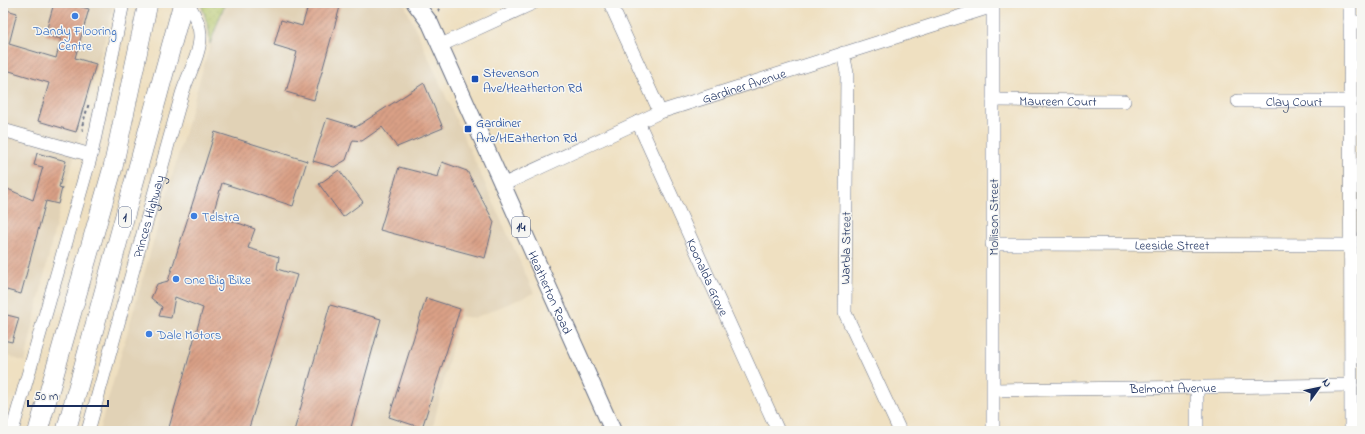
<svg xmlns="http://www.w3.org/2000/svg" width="1365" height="434" font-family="'Indie Flower',sans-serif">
  <defs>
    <pattern id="grass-dots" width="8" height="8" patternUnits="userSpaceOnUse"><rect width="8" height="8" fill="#b5c76b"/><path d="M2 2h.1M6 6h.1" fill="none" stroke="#9bab5f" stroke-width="1.8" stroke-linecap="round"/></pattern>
    <pattern id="building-hatch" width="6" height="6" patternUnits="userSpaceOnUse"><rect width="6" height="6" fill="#daa086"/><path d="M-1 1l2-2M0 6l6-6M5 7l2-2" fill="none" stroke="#b08371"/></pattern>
  </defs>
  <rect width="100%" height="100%" fill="#f6f6f2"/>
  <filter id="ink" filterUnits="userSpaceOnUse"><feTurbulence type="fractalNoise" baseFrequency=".025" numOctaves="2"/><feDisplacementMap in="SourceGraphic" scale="8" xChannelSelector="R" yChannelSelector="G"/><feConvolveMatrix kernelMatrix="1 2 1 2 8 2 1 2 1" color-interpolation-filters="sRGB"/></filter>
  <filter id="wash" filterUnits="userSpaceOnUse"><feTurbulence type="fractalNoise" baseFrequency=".012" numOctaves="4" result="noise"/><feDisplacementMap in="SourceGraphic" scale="16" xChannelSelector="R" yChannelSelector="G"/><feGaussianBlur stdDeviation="0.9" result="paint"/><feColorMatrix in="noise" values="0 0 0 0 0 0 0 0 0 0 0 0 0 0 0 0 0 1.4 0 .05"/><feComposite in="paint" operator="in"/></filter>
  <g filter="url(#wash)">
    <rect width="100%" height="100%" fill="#efe0c1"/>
    <g fill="#e1d2b6">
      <path d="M3,3H114L54,232L25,362L3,354Z"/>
      <path d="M225,3H404L534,293L474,318L459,316L432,431H99L210,44Z"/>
      <rect x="1358" y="339" width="4" height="92"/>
    </g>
    <path fill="url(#grass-dots)" stroke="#687b64" d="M201,3H225L210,44L209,30Z"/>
    <g id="blocks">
      <g fill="url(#building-hatch)">
        <path d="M54,3H67L89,9L75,58L96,64L76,132L38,121L49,83L3,69V9L17,13L9,44L56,58L61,39L45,35Z"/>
        <path d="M309,3H341L314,100L286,92L297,52L274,45L281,20L302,26Z"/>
        <path d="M424,83L443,128L397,147L382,127L362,141L353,140L346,160L334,167L313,161L327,118L356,127Z"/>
        <path d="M215,132L307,161L293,206L222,183L213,214L255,229L248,248L279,257L277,269L297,275L248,431H168L203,308L175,297L171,318L159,316L162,307L151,298L157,284L168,281Z"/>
        <path d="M37,153L66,161L59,187L62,188L58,204L46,201L21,294L3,289V187L33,200L43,167L34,165Z"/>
        <path d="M442,162L467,171L494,222L485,258L380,230L399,167L438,177Z"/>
        <path d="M339,170L363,202L343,217L319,184Z"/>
        <path d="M426,298L460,309L422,428L389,417Z"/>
        <path d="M330,305L381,319L350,431H294Z"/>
        <path d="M3,314L19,318L12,342L3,340Z"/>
      </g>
    </g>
  </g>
  <g filter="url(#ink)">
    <use href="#blocks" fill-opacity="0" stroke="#656d81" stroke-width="1"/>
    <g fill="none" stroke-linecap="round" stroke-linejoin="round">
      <g stroke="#656d81" stroke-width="14">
        <g id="minor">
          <path d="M610,3L660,112"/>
          <path d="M1350,3L1351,431"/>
          <path d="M1350,22H1362"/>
          <path d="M439,46L533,3"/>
          <path d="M843,53L847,73L845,313L900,431"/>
          <path id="s1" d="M993,100L1124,101"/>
          <path id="s2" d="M1238,101H1351"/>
          <path id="s3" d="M638,122L778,431"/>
          <path d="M3,130L91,155"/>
          <path id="s4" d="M502,185L660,112L993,6"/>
          <path id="s5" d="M992,244L1351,245"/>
          <path d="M1197,387V431"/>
          <path id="s6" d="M994,390L1351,385"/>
          <path d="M12,431L91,155L123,3"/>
          <path id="s7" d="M88,431L182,94C187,77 201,53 200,35C200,23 193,13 188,3"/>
          <path d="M993,431V3"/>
        </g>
      </g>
      <g stroke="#656d81" stroke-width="18">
        <g id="major">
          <path id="s8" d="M415,3L430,23L613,431"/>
        </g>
      </g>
      <g stroke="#656d81" stroke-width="20">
        <g id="highway">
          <path d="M38,431L113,167L148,3"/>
          <path d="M66,431L183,3"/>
        </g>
      </g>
      <g stroke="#656d81" stroke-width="2" stroke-dasharray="3 3" stroke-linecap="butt">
        <path d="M436,3L440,13"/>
        <path d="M83,131L82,126L89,103"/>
      </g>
      <use href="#minor" stroke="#fff" stroke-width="13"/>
      <use href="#major" stroke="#fff" stroke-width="16"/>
      <use href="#highway" stroke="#fff" stroke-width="19"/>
    </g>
  </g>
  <g fill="#3f7fe0" stroke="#f6f6f2" stroke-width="1.5">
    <circle cx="75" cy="16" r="4"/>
    <circle cx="194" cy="216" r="4"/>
    <circle cx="176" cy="279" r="4"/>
    <circle cx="149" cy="334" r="4"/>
  </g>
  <g fill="#1a4fb4" stroke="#f6f6f2" stroke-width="1.5">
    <rect x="471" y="75" width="8" height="8" rx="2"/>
    <rect x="464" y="125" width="8" height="8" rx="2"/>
  </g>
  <g text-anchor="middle" stroke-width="3" stroke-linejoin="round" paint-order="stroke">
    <g fill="#f6f6f2" stroke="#5d6b8a" stroke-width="1">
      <rect x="119" y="207" width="12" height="20" rx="3"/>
      <rect x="512" y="217" width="18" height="20" rx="3"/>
    </g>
    <g font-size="12" font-weight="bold" fill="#1b2f5e">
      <text x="125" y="221">1</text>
      <text x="521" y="231">14</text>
    </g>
    <g font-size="13" fill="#366cbe" stroke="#f6f6f2" text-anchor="start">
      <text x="75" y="35" text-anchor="middle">Dandy Flooring<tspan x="75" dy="15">Centre</tspan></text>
      <text x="202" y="221">Telstra</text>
      <text x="184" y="284">One Big Bike</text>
      <text x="157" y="339">Dale Motors</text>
    </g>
    <g font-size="13" fill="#164399" stroke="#f6f6f2" text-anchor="start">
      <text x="483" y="77">Stevenson<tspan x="483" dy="15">Ave/Heatherton Rd</tspan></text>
      <text x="476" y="127">Gardiner<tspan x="476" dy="15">Ave/HEatherton Rd</tspan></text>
    </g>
    <g font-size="13" fill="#1b2f5e" stroke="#f6f6f2">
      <text dy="5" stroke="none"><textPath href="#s4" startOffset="262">Gardiner Avenue</textPath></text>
      <text dy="5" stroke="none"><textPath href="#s1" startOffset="65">Maureen Court</textPath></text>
      <text dy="5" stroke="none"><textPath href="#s2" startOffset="56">Clay Court</textPath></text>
      <text dy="5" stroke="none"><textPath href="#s7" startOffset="223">Princes Highway</textPath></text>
      <text transform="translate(993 217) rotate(-90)" y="5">Mollison Street</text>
      <text dy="5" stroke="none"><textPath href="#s5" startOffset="180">Leeside Street</textPath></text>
      <text transform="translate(845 248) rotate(-89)" y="5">Warbla Street</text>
      <text dy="5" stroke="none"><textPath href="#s3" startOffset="170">Koonalda Grove</textPath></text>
      <text dy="5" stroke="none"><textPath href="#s8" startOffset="320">Heatherton Road</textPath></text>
      <text dy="5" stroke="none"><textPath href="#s6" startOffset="179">Belmont Avenue</textPath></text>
    </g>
  </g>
  <rect width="1365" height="434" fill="none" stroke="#f6f6f2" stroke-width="16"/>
  <g transform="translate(1319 388) rotate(57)" stroke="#f6f6f2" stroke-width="3" paint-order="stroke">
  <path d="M0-3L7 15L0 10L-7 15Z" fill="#1b2f5e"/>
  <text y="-6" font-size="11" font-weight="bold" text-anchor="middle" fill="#1b2f5e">N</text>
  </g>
  <path d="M28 400v6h80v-6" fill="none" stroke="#1b2f5e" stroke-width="2"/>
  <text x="34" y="400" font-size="12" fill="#1b2f5e" stroke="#f6f6f2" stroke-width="3" paint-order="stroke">50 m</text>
</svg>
